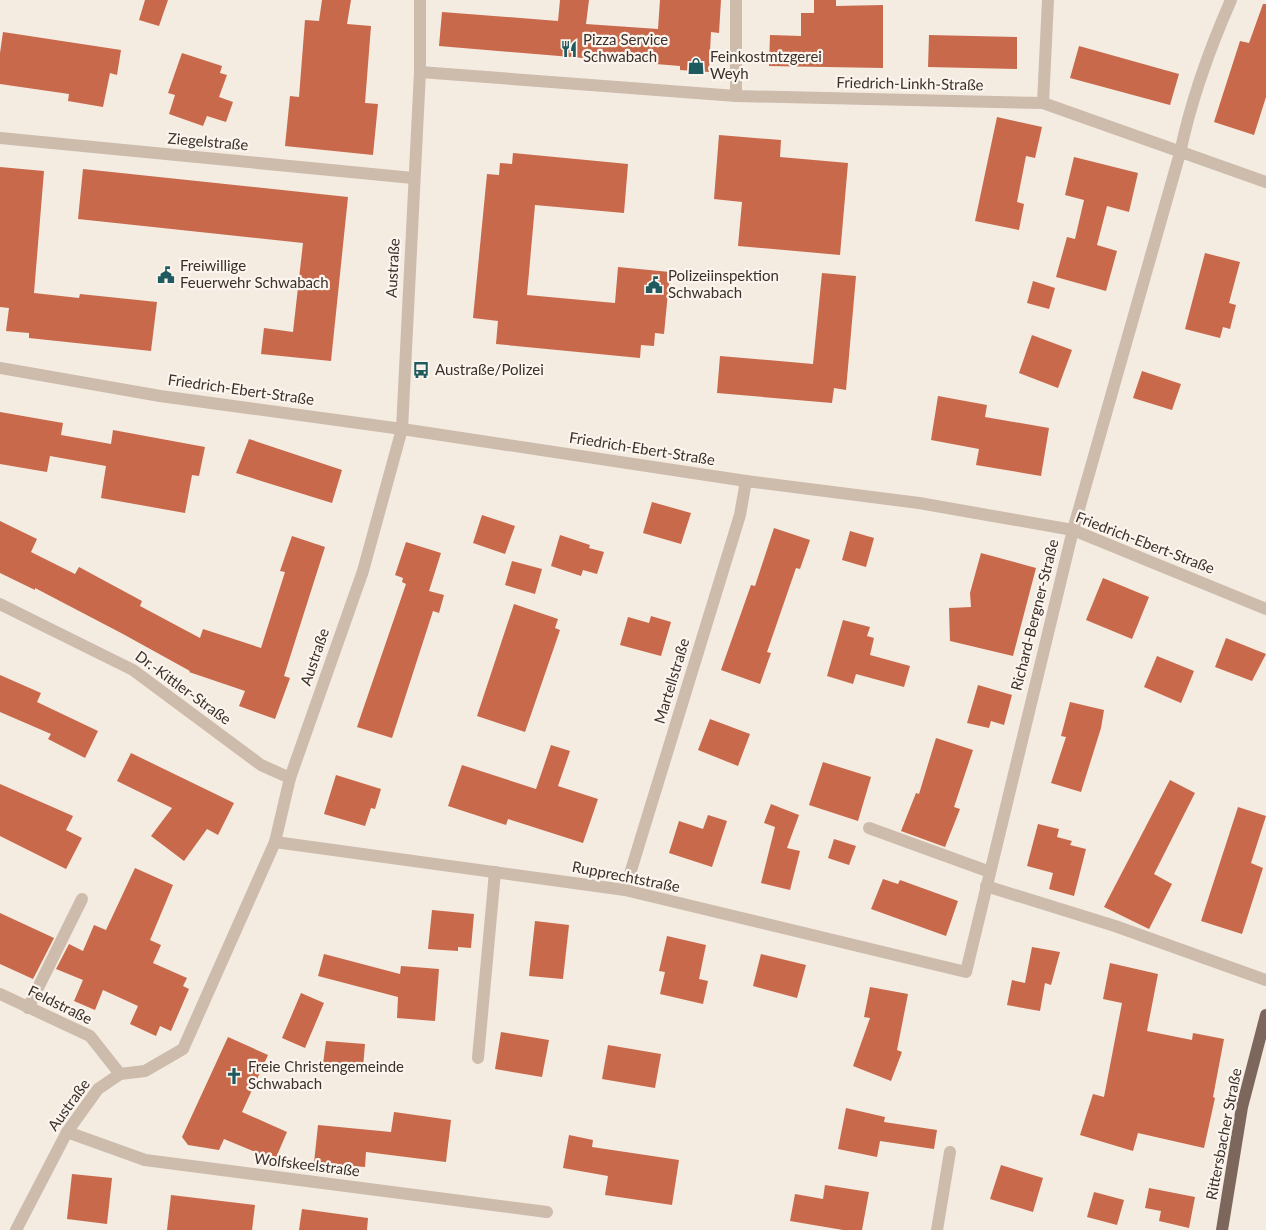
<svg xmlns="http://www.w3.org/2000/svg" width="1266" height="1230" font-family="Lato,sans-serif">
  <rect width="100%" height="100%" fill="#f4ebe1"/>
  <g fill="#c8694b">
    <path d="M145,0H168L159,26L139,20Z"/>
    <path d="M322,0H351L347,24L371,26L365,103L378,104L373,155L285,146L290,96L299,97L305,20L319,21Z"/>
    <path d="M560,0H589L586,24L658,29L660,0H721L719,33L711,32L709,72L680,70V66L439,46L442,12L558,21Z"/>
    <path d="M814,0H836V6L883,5V68L769,66L770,35L801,36V13H814Z"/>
    <path d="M1263,4H1266V97L1254,135L1214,122L1240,41L1249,43Z"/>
    <path d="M3,32L121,50L117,75L110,73L103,107L68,101L69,94L0,84V53Z"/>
    <path d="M929,35L1017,37V69L928,67Z"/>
    <path d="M1079,46L1179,74L1170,105L1070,78Z"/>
    <path d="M182,53L222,66L220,73L227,75L219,97L233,102L226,122L207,116L203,126L169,114L175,95L168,93Z"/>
    <path d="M997,117L1042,127L1035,158L1026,156L1017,202L1024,204L1019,230L975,221Z"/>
    <path d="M719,135L781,140L780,157L848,163L840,255L738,246L742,202L714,199Z"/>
    <path d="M513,153L628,164L624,213L535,205L527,295L615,303L618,267L670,272L664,334L655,333L654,346L641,345L640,358L496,344L498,321L473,318L487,174L499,175L500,163L512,164Z"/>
    <path d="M1074,157L1138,173L1129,212L1107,206L1097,245L1117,251L1106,291L1056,277L1067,237L1075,239L1084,200L1065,195Z"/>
    <path d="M0,167L44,171L34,293L79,298L80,294L157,302L151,351L29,338V333L6,331L9,308L0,307Z"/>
    <path d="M83,169L348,197L331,361L261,354L264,328L293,332L303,243L78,219Z"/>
    <path d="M1205,253L1240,262L1229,303L1236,305L1230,329L1223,327L1220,338L1185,329Z"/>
    <path d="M822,273L856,276L846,390L834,388L832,403L717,393L720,356L813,364Z"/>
    <path d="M1033,281L1055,288L1049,309L1027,303Z"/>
    <path d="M1032,335L1072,350L1058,388L1019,373Z"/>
    <path d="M1142,371L1181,384L1172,410L1133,398Z"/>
    <path d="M938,396L987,405L985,417L1049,428L1041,476L976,465L979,449L931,440Z"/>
    <path d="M0,412L63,423L61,435L111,444L113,430L205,447L199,476L192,475L185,513L101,498L106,466L50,456L47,472L0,464Z"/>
    <path d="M249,439L342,470L332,503L236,473Z"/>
    <path d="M652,502L691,513L681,544L643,533Z"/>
    <path d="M482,515L515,526L505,554L473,543Z"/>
    <path d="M0,521L37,539L31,552L75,574L79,567L142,601L140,606L200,638L203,629L261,648L285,572L280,571L292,536L325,547L284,676L290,678L275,719L239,706L245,691L189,672L190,671L123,634L35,588V590L0,573Z"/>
    <path d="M774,528L810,540L800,569L796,568L767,652L771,653L760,684L721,670L751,585L755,586Z"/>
    <path d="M850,531L874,538L866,567L842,560Z"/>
    <path d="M560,535L590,545L589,548L604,552L597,574L583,570L581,576L551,566Z"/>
    <path d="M406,542L441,553L429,591L444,595L439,613L433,611L392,738L357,727L406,584L402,582L403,578L395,575Z"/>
    <path d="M981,553L1036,568L1013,656L950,641L949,608L971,607L970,593Z"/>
    <path d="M512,561L542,569L535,594L505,585Z"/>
    <path d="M1103,578L1149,597L1132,639L1086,620Z"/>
    <path d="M514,604L558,619L555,628L560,630L525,732L477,716Z"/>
    <path d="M651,616L671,622L661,656L620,645L628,617L649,623Z"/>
    <path d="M843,620L870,627L867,636L874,638L870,655L910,666L904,687L856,674L853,684L827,676Z"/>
    <path d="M1226,638L1266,654L1252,681L1215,667Z"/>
    <path d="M1157,656L1194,671L1181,703L1144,687Z"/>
    <path d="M0,675L41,693L37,702L98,731L85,758L48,739L51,734L0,712Z"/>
    <path d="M978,685L1012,695L1004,725L991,721L989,728L967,723Z"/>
    <path d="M1070,702L1104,710L1101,728L1081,792L1051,783L1066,737L1061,736Z"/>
    <path d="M710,719L750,734L738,766L698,750Z"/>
    <path d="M936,738L973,750L954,807L960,809L945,847L901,831L916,793L919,794Z"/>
    <path d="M551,745L570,751L558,786L598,799L583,843L508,819L506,825L448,806L462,765L536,789Z"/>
    <path d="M131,753L234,803L218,835L207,829L184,861L151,836L172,808L117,781Z"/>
    <path d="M823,762L871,777L858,821L809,805Z"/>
    <path d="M336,775L381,789L375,809L371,808L365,826L324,814Z"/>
    <path d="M1170,780L1195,793L1154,874L1172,884L1149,929L1104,907Z"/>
    <path d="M0,784L73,816L66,830L82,838L66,869L0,836Z"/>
    <path d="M771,804L799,815L787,848L800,851L790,890L761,883L775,827L764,823Z"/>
    <path d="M1238,807L1266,816L1251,863L1263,868L1242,934L1201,921Z"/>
    <path d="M708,815L727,821L712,867L669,853L679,821L703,829Z"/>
    <path d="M1038,824L1059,829L1057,837L1072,841L1070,845L1086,849L1074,896L1049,889L1053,873L1027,866Z"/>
    <path d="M834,839L856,846L849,865L828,858Z"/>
    <path d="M135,868L173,885L150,940L161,945L153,963L187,978L183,986L189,989L171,1031L160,1026L156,1036L130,1024L138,1006L103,990L95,1010L74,1001L83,980L56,969L69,944L83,951L94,925L106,930Z"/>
    <path d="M883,879L898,884L900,880L958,901L946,936L871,909Z"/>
    <path d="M432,910L474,914L471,948L458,947V951L428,949Z"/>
    <path d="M0,913L54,938L33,979L0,964Z"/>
    <path d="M535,921L569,925L563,979L529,976Z"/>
    <path d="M667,936L706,945L699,979L708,981L703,1004L660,994L665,972L659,971Z"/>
    <path d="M1032,947L1060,952L1051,985L1045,983L1040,1011L1007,1005L1012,980L1025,983Z"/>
    <path d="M324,954L400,974L401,966L439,969L435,1021L397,1018L398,997L318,976Z"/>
    <path d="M761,954L806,965L797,998L753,986Z"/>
    <path d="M1110,963L1158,974L1147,1031L1192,1040L1193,1033L1224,1039L1213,1097L1215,1098L1204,1148L1138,1133L1133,1151L1080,1135L1093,1094L1104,1097L1122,1003L1103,999Z"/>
    <path d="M870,987L908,994L897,1050L902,1052L891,1081L853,1066L870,1018L864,1017Z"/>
    <path d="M301,993L324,1003L305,1048L282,1038Z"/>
    <path d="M501,1032L549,1040L542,1077L495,1069Z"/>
    <path d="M228,1037L268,1055L242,1112L287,1132L275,1160L224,1139L219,1150L188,1145L182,1137Z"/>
    <path d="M326,1041L365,1044L363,1068L323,1064Z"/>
    <path d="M608,1045L661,1054L655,1088L602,1079Z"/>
    <path d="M846,1108L885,1117L884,1122L937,1130L934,1149L880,1141L877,1157L838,1149Z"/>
    <path d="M394,1112L451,1120L446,1162L366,1152L365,1167L314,1163L318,1125L391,1132Z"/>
    <path d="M569,1135L593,1140L592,1147L679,1160L672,1205L605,1195L608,1176L563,1168Z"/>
    <path d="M1001,1165L1043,1178L1033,1212L990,1199Z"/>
    <path d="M72,1174L112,1178L107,1224L67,1219Z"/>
    <path d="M825,1185L869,1192L862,1230H843L790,1221L795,1194L823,1199Z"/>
    <path d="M1149,1188L1195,1197L1189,1228L1159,1221L1161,1211L1145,1208Z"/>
    <path d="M1094,1192L1124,1200L1117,1225L1087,1217Z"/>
    <path d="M171,1195L255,1205L252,1230H167Z"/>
    <path d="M302,1209L368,1218L367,1230H299Z"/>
  </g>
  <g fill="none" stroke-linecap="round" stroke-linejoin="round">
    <g stroke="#cdbbac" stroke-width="12">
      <path d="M420,72L736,96L1043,103L1266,182"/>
      <path d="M736,96V0"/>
      <path d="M1043,103L1048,0"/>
      <path d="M0,138L413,178"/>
      <path d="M0,368L160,396L402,429L746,481L919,503L1073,530L1266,609"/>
      <path d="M0,604L133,670L261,765L290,778"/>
      <path d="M869,828L990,872"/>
      <path d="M275,842L625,890L966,972L1073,530L1180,153C1191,100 1209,50 1231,0"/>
      <path d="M986,886L1115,926L1266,980"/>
      <path d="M625,890L740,515L746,481"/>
      <path d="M0,994L90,1036L120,1074"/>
      <path d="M28,1008L82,899"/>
      <path d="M478,1058L495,872"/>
      <path d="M67,1132L145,1160L547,1212"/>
      <path d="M16,1230L67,1132L98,1089L120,1074L145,1071L183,1049L275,842L290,778L363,571L402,429L420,72V0"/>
      <path d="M937,1230L950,1152"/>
    </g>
    <path stroke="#7d675c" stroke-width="12" d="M1222,1230L1242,1107L1266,1015"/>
  </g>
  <defs>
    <g id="restaurant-bare" transform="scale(1.35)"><path d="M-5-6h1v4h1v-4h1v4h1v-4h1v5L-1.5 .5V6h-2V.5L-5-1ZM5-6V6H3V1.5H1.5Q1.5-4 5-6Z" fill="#1f5a5e" stroke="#fbf5ee" stroke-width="2.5" paint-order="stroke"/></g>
    <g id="shop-bare" transform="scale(1.35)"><path d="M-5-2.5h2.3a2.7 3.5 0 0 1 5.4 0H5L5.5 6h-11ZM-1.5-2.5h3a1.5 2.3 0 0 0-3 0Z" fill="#1f5a5e" stroke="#fbf5ee" stroke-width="2.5" paint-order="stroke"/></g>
    <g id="civic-bare" transform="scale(1.35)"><path d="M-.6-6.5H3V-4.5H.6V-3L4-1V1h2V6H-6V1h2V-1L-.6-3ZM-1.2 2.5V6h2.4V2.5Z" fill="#1f5a5e" stroke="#fbf5ee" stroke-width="2.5" paint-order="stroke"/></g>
    <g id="bus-bare" transform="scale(1.35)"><path d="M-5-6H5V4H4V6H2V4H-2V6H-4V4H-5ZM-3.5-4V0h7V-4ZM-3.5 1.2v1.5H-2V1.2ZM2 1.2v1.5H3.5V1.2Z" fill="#1f5a5e" stroke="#fbf5ee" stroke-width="2.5" paint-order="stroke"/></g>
    <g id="church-bare" transform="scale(1.35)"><path d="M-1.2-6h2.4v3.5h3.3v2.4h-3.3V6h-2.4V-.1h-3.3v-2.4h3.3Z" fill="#1f5a5e" stroke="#fbf5ee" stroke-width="2.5" paint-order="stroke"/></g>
  </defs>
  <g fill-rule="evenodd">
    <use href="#restaurant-bare" x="569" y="49"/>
    <use href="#shop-bare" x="696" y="66"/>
    <use href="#civic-bare" x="166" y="275"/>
    <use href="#civic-bare" x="654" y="285"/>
    <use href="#bus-bare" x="421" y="370"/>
    <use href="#church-bare" x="234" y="1076"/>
  </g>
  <g text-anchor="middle" stroke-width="4.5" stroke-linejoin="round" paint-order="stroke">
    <g font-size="15" fill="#3b302b" stroke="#fbf5ee" text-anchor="start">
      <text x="583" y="45">Pizza Service<tspan x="583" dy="17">Schwabach</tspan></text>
      <text x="710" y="62">Feinkostmtzgerei<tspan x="710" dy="17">Weyh</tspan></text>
      <text x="180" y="271">Freiwillige<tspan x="180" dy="17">Feuerwehr Schwabach</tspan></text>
      <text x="668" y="281">Polizeiinspektion<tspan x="668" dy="17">Schwabach</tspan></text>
      <text x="435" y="375">Austraße/Polizei</text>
      <text x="248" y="1072">Freie Christengemeinde<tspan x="248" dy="17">Schwabach</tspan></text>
    </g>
    <g font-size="15" fill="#3b302b" stroke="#fbf5ee">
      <text transform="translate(910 84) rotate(1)" y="5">Friedrich-Linkh-Straße</text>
      <text transform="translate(208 142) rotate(5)" y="5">Ziegelstraße</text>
      <text transform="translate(393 268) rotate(-87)" y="5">Austraße</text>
      <text transform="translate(241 390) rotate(8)" y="5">Friedrich-Ebert-Straße</text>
      <text transform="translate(642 449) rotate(9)" y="5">Friedrich-Ebert-Straße</text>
      <text transform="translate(1145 543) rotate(21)" y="5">Friedrich-Ebert-Straße</text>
      <text transform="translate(1035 615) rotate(-76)" y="5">Richard-Bergner-Straße</text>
      <text transform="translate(315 657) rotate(-71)" y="5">Austraße</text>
      <text transform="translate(672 681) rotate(-73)" y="5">Martellstraße</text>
      <text transform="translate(183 688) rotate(36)" y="5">Dr.-Kittler-Straße</text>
      <text transform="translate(626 877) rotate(11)" y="5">Rupprechtstraße</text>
      <text transform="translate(60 1005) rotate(26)" y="5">Feldstraße</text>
      <text transform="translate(69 1105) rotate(-54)" y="5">Austraße</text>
      <text transform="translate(1224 1134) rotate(-79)" y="5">Rittersbacher Straße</text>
      <text transform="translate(307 1165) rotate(7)" y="5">Wolfskeelstraße</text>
    </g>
  </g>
</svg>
